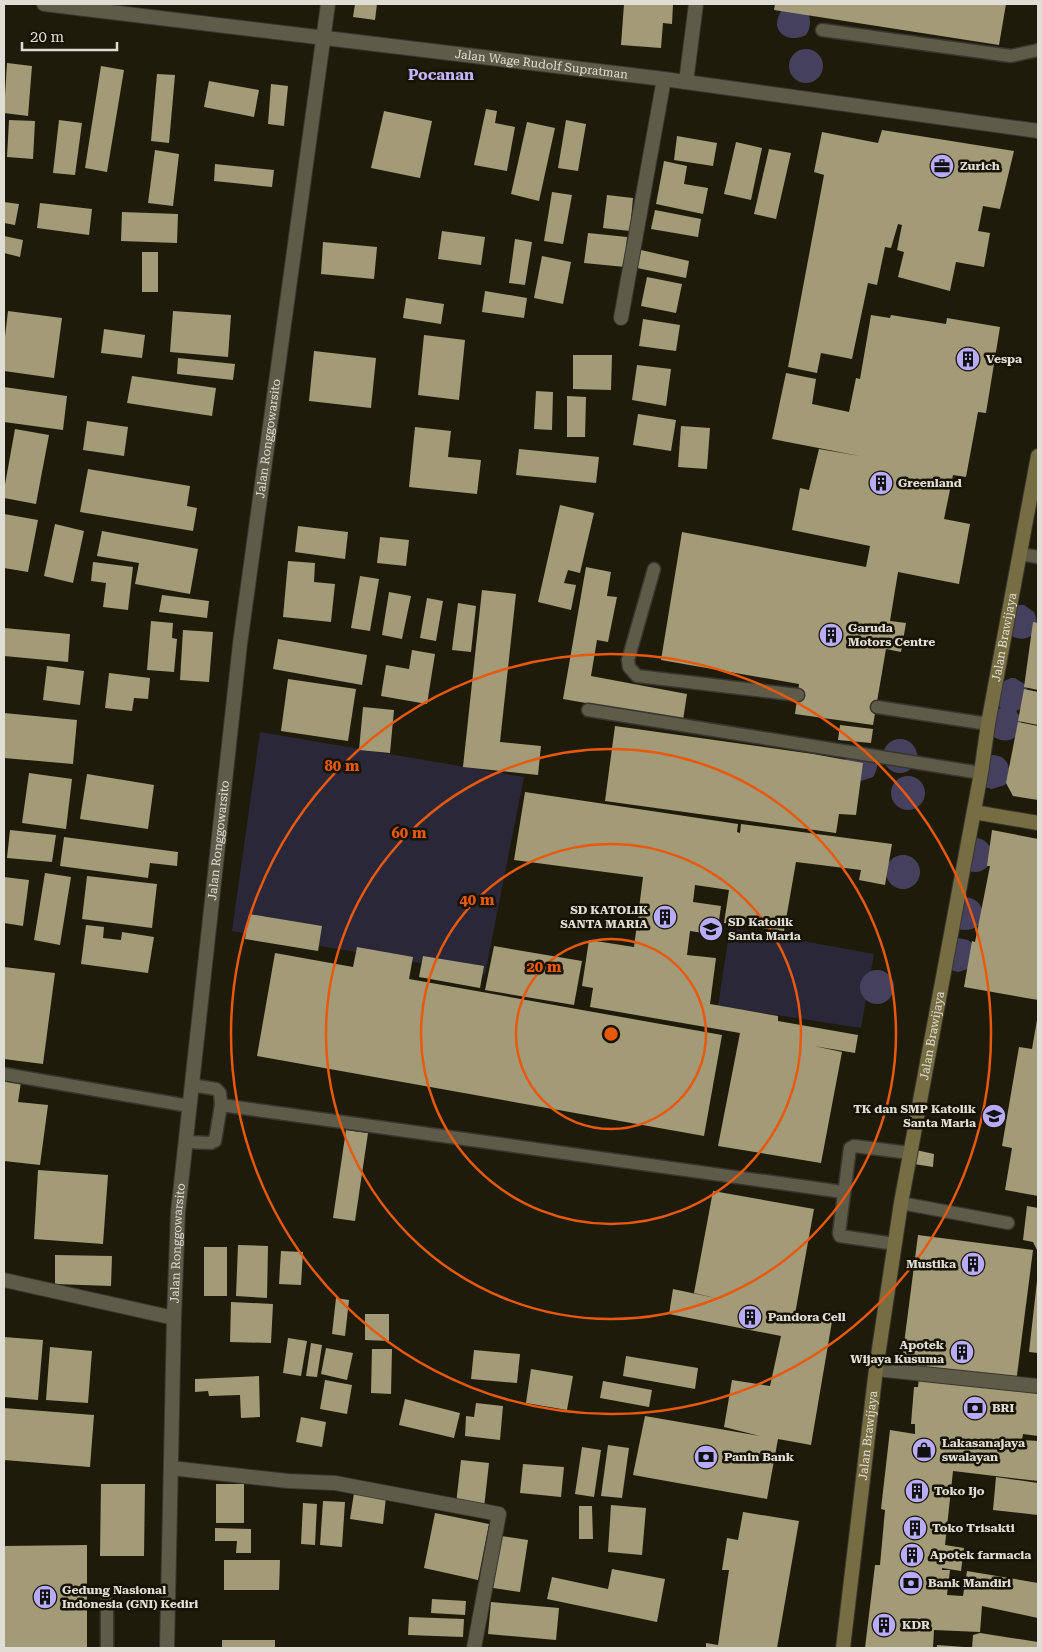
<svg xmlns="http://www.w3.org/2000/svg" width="1042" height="1652" font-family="'Roboto Serif',serif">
  <rect width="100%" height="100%" fill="#1f1b0b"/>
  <g fill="#2a2739">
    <path d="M260,732L524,777L485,974L232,931Z"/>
    <path d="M730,928L874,954L861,1028L718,1006Z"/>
  </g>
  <g fill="#46405f">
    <path d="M782,10L808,12C811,21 811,27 806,35C786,45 768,29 782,10Z"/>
    <circle cx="806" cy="66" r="17"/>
    <path d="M1019,605H1024L1034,612C1036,617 1038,622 1036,628C1032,643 1014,640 1006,632L1014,607Z"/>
    <path d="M1011,678H1015L1026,685L1028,693L1023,708L1016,711C1032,731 1009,751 990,734L998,709L1001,708L998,705L1000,683Z"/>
    <circle cx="900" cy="756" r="17"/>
    <path d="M860,747L871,749C877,760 880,766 873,777L861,781L845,760C847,753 853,749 860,747Z"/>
    <path d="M992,755C1010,755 1013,773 1005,785L992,789L985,787L986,757Z"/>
    <circle cx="908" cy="793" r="17"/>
    <circle cx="975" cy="855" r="17"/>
    <circle cx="903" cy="872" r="17"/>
    <path d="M965,897C992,899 987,937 957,929Z"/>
    <path d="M958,938L968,940L973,944L971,968L958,972L951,970L952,940Z"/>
    <circle cx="877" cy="987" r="17"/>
  </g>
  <g fill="#a39b77">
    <path d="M355,4H377L375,20L353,17Z"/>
    <path d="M624,4H673L672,24L663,23L661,48L621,45Z"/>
    <path d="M775,4H1006L999,45L774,10Z"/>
    <path d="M7,63L32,66L28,116L4,113Z"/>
    <path d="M101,66L124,70L107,172L85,168Z"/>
    <path d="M157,74L175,75L169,143L151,141Z"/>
    <path d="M209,81L259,90L254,117L204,107Z"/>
    <path d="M271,84L288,86L284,126L268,124Z"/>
    <path d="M486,109L497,111L495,123L515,127L507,171L474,165Z"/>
    <path d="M384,111L432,121L420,178L371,168Z"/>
    <path d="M9,120L35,121L33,159L7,157Z"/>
    <path d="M59,120L82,123L75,175L53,173Z"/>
    <path d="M566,120L586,124L578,171L558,168Z"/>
    <path d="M527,122L555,128L539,201L511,194Z"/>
    <path d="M882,130L1014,151L1000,209L983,206L978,231L990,233L984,267L956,262L950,291L898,277L904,252L897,250L902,225L898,224L891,248L885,247L877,285L868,283L852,359L821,353L817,373L788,367L824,175L814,172L822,132L878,143Z"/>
    <path d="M677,136L717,143L713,166L674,160Z"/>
    <path d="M736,142L762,148L751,200L724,194Z"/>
    <path d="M769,149L791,153L776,219L754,214Z"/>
    <path d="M155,150L179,154L173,206L148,203Z"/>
    <path d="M664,161L687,166L684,184L708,188L703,214L656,204Z"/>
    <path d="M215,164L274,170L272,187L214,181Z"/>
    <path d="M552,192L572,195L563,244L544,241Z"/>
    <path d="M607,195L633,198L630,231L603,228Z"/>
    <path d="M4,202L19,204L15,225L4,223Z"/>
    <path d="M40,203L92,209L89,235L37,228Z"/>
    <path d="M655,210L701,219L698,237L651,229Z"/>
    <path d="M122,212L178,214L177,243L121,241Z"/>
    <path d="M442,231L485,237L481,265L438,259Z"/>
    <path d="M588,233L627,237L625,267L584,263Z"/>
    <path d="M4,236L23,240L20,257L4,253Z"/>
    <path d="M515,239L532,242L525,285L509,283Z"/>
    <path d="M323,242L377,247L374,279L321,274Z"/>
    <path d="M641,250L689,261L686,278L637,268Z"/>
    <rect x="142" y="252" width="16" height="40"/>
    <path d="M542,256L571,262L563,304L534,298Z"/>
    <path d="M647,277L682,284L676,313L641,306Z"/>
    <path d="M485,291L527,298L524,318L482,312Z"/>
    <path d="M406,298L444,304L441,324L403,318Z"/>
    <path d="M8,311L62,318L54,378L4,371V345Z"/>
    <path d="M173,311L231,315L228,357L170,352Z"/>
    <path d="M871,315L890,318L891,315L946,324L947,318L1000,327L986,413L978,412L966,477L953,475L944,519L970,524L959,584L898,572L890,621L906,623L901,652L886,649L873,725L795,714L799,684L661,660L682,532L866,567L870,546L792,530L800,488L809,490L819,449L860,456L772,439L786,373L816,379L812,404L849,412L856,378L860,379Z"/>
    <path d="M643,319L680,325L676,351L639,346Z"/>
    <path d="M104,329L145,335L142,358L101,353Z"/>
    <path d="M424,335L465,340L459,400L418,395Z"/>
    <path d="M314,351L376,358L371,408L309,401Z"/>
    <path d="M573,355H612L611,390L573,389Z"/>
    <path d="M178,358L235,364L233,380L177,374Z"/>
    <path d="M637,365L671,369L666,406L632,400Z"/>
    <path d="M132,376L216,388L212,416L127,403Z"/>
    <path d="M4,387L67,396L63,430L4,422Z"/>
    <path d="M536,391L553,392L552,430L534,429Z"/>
    <path d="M567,396L586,397L585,437H567Z"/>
    <path d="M638,414L676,420L671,451L633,445Z"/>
    <path d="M87,421L128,427L124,456L83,450Z"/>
    <path d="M681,426L710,428L707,469L678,467Z"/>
    <path d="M415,427L451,431L448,457L481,460L477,494L409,487Z"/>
    <path d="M15,429L49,435L36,504L4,498V490Z"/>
    <path d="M519,449L599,457L596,483L516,475Z"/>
    <path d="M88,469L190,486L187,506L197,508L193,531L80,512Z"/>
    <path d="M560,505L594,513L580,573L568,570L564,583L576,585L571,610L538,602Z"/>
    <path d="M4,514L38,520L28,572L4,568Z"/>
    <path d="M55,524L84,531L73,583L44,576Z"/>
    <path d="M298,526L348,532L345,559L295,552Z"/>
    <path d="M102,531L198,549L190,594L135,584L139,563L97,556Z"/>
    <path d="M380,537L409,540L406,566L377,563Z"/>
    <path d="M288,561L315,563L314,582L335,584L331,622L283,617Z"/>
    <path d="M93,562L133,567L128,610L103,607L106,583L91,581Z"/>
    <path d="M586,567L611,572L607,596L617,597L608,642L597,640L591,676L687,694L683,720L563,699Z"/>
    <path d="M360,576L379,579L370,631L351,628Z"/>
    <path d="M482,590L516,594L500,742L541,746L538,775L463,767Z"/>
    <path d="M389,592L411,596L402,639L382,635Z"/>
    <path d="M162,595L209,601L207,618L159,612Z"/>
    <path d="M427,598L443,601L436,641L420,638Z"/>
    <path d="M458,603L476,606L471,652L452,650Z"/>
    <path d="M151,621L173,623L172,638L177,639L174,672L147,670Z"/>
    <path d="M1033,622L1038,623V690L1024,687Z"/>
    <path d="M4,628L70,634L68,662L4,656Z"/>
    <path d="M183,630L213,632L209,682L180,680Z"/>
    <path d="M278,639L367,655L362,685L273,669Z"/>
    <path d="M412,650L435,654L427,704L381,696L386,665L409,669Z"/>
    <path d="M47,666L84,671L80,705L43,700Z"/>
    <path d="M109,673L150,678L148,699L134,698L132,711L105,708Z"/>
    <path d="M288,679L356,689L348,741L281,731Z"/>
    <path d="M1024,689L1038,692V725L1018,721Z"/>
    <path d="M363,707L394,710L390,753L359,750Z"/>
    <path d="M4,713L77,720L73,764L4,758Z"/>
    <path d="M1018,722L1038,726V800L1013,796L1006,783Z"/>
    <path d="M840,725L873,729L871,743L838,740Z"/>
    <path d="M615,726L813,754L863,763L856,815L839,814L836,833L605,801Z"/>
    <path d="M29,773L72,779L66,829L22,823Z"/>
    <path d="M87,774L154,785L148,829L80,819Z"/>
    <path d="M525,792L738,824L737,832L740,833L741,824L892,844L885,885L859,880L861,870L796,862L784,931L724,923L729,890L695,885L693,902L721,906L717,935L690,931L687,955L716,958L710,1004L778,1016V1021L858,1035L855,1053L814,1046L842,1052L821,1163L718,1146L740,1033L590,1007L593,988L582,986L589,940L634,947L643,877L514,860Z"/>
    <path d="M10,830L56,835L52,862L7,858Z"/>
    <path d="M992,830L1038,839V1000L964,987L972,941L975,942L990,866H987Z"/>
    <path d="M64,837L178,852L177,866L150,863L148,878L60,866Z"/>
    <path d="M45,873L71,877L60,945L34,940Z"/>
    <path d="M87,876L157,884L152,928L82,919Z"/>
    <path d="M4,877L29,880L23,926L4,923Z"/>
    <path d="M249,914L322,926L318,951L245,939Z"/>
    <path d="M86,925L104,927L103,938L121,940L122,932L154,937L148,973L81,964Z"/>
    <path d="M494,946L582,961L574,1005L485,990Z"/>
    <path d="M357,947L413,957L409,979L722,1035L704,1136L257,1056L275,953L353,967Z"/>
    <path d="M423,956L484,966L480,988L419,977Z"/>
    <path d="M4,967L55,973L43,1064L4,1059Z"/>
    <path d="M1037,1020H1038V1196L1005,1190L1012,1148L1002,1146L1019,1047L1032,1049Z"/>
    <path d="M4,1080L21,1082L18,1102L48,1105L40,1165L4,1161Z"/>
    <path d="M346,1130L368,1133L355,1221L333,1218Z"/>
    <path d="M916,1150L934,1154L933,1167L914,1164Z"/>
    <path d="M38,1170L108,1175L103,1244L34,1239Z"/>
    <path d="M713,1191L814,1209L795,1314L832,1321L828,1345L811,1445L778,1439L767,1499L633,1475L645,1416L760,1436L724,1427L732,1380L770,1386L781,1336L669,1314L673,1289L720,1299L694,1293Z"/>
    <path d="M1027,1206L1038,1208V1252L1033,1242L1023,1240Z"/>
    <path d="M918,1235L1033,1250L1016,1383L901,1367Z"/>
    <path d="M238,1245L268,1246L267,1298L236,1296Z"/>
    <rect x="204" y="1247" width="23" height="49"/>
    <path d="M281,1251L303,1252L301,1285L279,1284Z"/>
    <path d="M55,1255L112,1256L111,1286L55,1284Z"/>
    <path d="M1037,1281H1038V1353L1029,1352Z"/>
    <path d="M336,1298L349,1300L345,1336L332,1334Z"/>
    <path d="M231,1302L273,1304L271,1343L230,1342Z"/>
    <path d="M365,1314H389V1341L365,1340Z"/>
    <path d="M4,1337L43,1340L38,1400L4,1397Z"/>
    <path d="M288,1338L307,1341L301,1376L283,1373Z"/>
    <path d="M311,1343L322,1345L317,1377L306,1376Z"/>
    <path d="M50,1347L92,1351L88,1403L46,1400Z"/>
    <path d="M326,1348L353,1353L347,1380L321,1374Z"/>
    <path d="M372,1349H392L391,1394L371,1393Z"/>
    <path d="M474,1350L520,1354L517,1383L471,1379Z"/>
    <path d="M626,1356L698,1368L695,1389L623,1376Z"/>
    <path d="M531,1369L573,1376L567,1410L526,1403Z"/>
    <path d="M259,1376L260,1417L241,1418L240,1395L209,1396L208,1391L195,1392V1379Z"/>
    <path d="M919,1377L1038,1392V1436L1023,1434L1022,1440L1038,1441V1481L953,1471L945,1545L964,1548L961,1571L942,1568V1570H950L947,1595L963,1596L967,1571L1038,1583V1618L982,1606L980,1632L934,1630L933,1648H865L875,1565H880L885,1510L881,1509L890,1430L915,1434V1424H911L914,1387H918Z"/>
    <path d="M325,1380L352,1385L347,1414L320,1409Z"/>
    <path d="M603,1381L652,1390L649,1407L600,1398Z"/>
    <path d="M405,1399L460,1413L454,1438L399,1425Z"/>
    <path d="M476,1403L503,1406L500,1440L465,1436L466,1416L474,1417Z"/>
    <path d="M4,1408L94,1415L90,1467L4,1460Z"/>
    <path d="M301,1417L326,1422L322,1447L296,1442Z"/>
    <path d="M608,1445L629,1448L622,1498L601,1496Z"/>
    <path d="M582,1447L601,1450L594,1497L575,1494Z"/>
    <path d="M461,1460L489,1463L484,1508L456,1504Z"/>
    <path d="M523,1464L564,1467L561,1497L520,1493Z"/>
    <path d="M996,1477L1038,1483V1515L993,1510Z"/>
    <path d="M101,1484H145L144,1556H100Z"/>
    <rect x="216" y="1484" width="28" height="39"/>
    <path d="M354,1493L386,1497L383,1524L350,1519Z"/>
    <path d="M323,1501L345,1502L342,1547L320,1545Z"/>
    <path d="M303,1503L317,1504L315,1545L301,1544Z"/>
    <path d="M611,1505L646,1508L642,1555L608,1552Z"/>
    <path d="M579,1506H592L593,1539H579Z"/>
    <path d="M743,1512L799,1521L777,1648H706V1643L718,1645L729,1570H722L727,1538L738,1540Z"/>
    <path d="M435,1513L489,1524L478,1580L424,1568Z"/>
    <path d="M215,1528L251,1529V1553H236L237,1541H215Z"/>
    <path d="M501,1536L528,1540L520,1592L493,1588Z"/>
    <path d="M87,1545V1648H4V1546Z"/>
    <path d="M224,1560H280L279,1590H224Z"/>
    <path d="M612,1569L665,1579L657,1622L547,1599L552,1577L608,1589Z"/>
    <path d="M432,1599L466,1601L465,1615L431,1613Z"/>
    <path d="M491,1602L559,1608L556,1640L488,1634Z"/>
    <path d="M409,1617L464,1619L463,1637L408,1635Z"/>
    <path d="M980,1633L1038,1642V1648H972L973,1635Z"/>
    <rect x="222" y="1640" width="53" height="8"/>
    <path d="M937,1645L964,1647V1648H937Z"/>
  </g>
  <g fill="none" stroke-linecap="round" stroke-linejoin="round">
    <g stroke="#38362f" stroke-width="15">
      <g id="service">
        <path d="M822,30L1011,56L1038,50"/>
        <path d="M1020,554L1038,557"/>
        <path d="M654,569L628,660L629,667L637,676L798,695"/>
        <path d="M877,707L988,724"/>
        <path d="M588,710L981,773"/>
        <path d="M4,1074L189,1106"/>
        <path d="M221,1105L843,1192"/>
        <path d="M186,1142L211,1143L215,1141L221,1105L220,1093L216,1089L191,1085"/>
        <path d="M901,1203L1008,1223"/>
        <path d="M895,1244L840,1236L839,1233L850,1148L854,1146L910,1153"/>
        <path d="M107,1648V1602"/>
      </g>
    </g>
    <g stroke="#38362f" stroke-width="16">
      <g id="minor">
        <path d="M686,82L696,4"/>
        <path d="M621,318L664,79"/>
        <path d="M4,1280L174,1318"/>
        <path d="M876,1369L1038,1386"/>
        <path d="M171,1468L288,1481L335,1483L499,1514L474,1648"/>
      </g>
    </g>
    <g stroke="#38362f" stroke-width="16">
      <g id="tertiary">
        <path id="s1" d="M44,4L664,79L1038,131"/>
        <path id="s2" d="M167,1648L174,1318L178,1212L240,644L328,4"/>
      </g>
    </g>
    <g stroke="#38362f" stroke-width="16">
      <g id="secondary">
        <path d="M974,812L1038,823"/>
        <path id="s3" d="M843,1648L876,1369L901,1203L981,773L988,724L1038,456"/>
      </g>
    </g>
    <use href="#service" stroke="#5f5b49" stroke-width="12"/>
    <use href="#minor" stroke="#5f5b49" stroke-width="14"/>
    <use href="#tertiary" stroke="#5f5b49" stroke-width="14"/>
    <use href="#secondary" stroke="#776d42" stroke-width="14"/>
  </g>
  <g fill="none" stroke="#e8590c" stroke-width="2.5">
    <circle cx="611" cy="1034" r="95"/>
    <circle cx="611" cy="1034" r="190"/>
    <circle cx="611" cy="1034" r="285"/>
    <circle cx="611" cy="1034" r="380"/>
  </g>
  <defs>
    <g id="office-disc" transform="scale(1.25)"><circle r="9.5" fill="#b8abf7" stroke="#161204"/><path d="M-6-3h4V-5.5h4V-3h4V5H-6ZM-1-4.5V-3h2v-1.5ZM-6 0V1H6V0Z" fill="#111"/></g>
    <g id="building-disc" transform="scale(1.25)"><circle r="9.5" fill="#b8abf7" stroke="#161204"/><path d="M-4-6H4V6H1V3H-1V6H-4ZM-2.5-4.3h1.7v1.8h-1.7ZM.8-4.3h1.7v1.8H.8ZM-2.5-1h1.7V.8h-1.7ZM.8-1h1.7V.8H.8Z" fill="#111"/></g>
    <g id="school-disc" transform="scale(1.25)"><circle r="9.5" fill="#b8abf7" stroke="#161204"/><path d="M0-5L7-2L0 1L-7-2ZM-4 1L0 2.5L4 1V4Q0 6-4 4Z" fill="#111"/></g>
    <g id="bank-disc" transform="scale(1.25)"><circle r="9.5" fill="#b8abf7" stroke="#161204"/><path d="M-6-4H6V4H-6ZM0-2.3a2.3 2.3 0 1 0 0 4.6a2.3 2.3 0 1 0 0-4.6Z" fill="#111"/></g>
    <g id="shop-disc" transform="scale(1.25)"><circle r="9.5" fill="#b8abf7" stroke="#161204"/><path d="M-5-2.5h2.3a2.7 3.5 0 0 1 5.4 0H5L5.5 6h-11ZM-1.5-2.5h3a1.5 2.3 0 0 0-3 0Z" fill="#111"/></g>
  </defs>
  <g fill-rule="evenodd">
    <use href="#office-disc" x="942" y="166"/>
    <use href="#building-disc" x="968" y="359"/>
    <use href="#building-disc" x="881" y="483"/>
    <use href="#building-disc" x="831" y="635"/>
    <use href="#building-disc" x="665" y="917"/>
    <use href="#school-disc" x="711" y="929"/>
    <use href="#school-disc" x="994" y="1116"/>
    <use href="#building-disc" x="973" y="1264"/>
    <use href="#building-disc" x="750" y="1317"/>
    <use href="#building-disc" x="962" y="1352"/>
    <use href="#bank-disc" x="975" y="1408"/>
    <use href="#shop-disc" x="924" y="1450"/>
    <use href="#bank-disc" x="706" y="1457"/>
    <use href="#building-disc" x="917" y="1491"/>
    <use href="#building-disc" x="915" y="1528"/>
    <use href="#building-disc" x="912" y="1555"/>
    <use href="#bank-disc" x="911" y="1583"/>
    <use href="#building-disc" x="45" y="1597"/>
    <use href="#building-disc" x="884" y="1625"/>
  </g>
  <g text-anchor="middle" stroke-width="5" stroke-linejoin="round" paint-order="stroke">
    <g font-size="12" fill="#e0ded4" stroke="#161204">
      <text dy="4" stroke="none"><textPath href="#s1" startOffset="501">Jalan Wage Rudolf Supratman</textPath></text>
      <text dy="4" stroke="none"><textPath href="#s2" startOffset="1215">Jalan Ronggowarsito</textPath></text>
      <text dy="4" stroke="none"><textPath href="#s3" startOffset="1024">Jalan Brawijaya</textPath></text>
      <text dy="4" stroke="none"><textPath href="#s2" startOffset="810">Jalan Ronggowarsito</textPath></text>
      <text dy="4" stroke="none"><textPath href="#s3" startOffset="619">Jalan Brawijaya</textPath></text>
      <text dy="4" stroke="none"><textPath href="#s2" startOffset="405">Jalan Ronggowarsito</textPath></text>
      <text dy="4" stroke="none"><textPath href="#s3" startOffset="214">Jalan Brawijaya</textPath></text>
    </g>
    <g font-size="12" font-weight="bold" fill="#e0ded4" stroke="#161204" text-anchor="start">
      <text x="960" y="170">Zurich</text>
      <text x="986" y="363">Vespa</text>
      <text x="898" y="487">Greenland</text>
      <text x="848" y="632">Garuda<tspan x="848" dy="14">Motors Centre</tspan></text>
      <text x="648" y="914" text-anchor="end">SD KATOLIK<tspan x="648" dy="14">SANTA MARIA</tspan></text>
      <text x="728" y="926">SD Katolik<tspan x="728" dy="14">Santa Maria</tspan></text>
      <text x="976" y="1113" text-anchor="end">TK dan SMP Katolik<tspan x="976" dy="14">Santa Maria</tspan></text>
      <text x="956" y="1268" text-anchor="end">Mustika</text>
      <text x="768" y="1321">Pandora Cell</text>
      <text x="944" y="1349" text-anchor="end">Apotek<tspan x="944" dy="14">Wijaya Kusuma</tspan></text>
      <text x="992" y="1412">BRI</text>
      <text x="942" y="1447">Lakasanajaya<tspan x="942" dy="14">swalayan</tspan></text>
      <text x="724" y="1461">Panin Bank</text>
      <text x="934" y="1495">Toko Ijo</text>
      <text x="932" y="1532">Toko Trisakti</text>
      <text x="930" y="1559">Apotek farmacia</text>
      <text x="928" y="1587">Bank Mandiri</text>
      <text x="62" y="1594">Gedung Nasional<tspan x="62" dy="14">Indonesia (GNI) Kediri</tspan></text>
      <text x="902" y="1629">KDR</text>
    </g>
    <g font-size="15" font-weight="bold" fill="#c2b6fd" stroke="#161204">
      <text x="441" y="80">Pocanan</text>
    </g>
  </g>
  <circle cx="611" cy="1034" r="8" fill="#e8590c" stroke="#161204" stroke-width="2.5"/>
  <g font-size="15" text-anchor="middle" font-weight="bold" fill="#e8590c" stroke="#161204" stroke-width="5" stroke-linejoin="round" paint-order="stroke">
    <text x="342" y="771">80 m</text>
    <text x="409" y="838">60 m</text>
    <text x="477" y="905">40 m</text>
    <text x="544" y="972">20 m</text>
  </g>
  <rect width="1042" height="1652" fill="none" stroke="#e0ded4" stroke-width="10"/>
  <path d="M22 42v8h95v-8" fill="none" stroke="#e0ded4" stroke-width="2.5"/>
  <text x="30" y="42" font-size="15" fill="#e0ded4" stroke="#161204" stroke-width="4" paint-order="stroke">20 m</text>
</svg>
